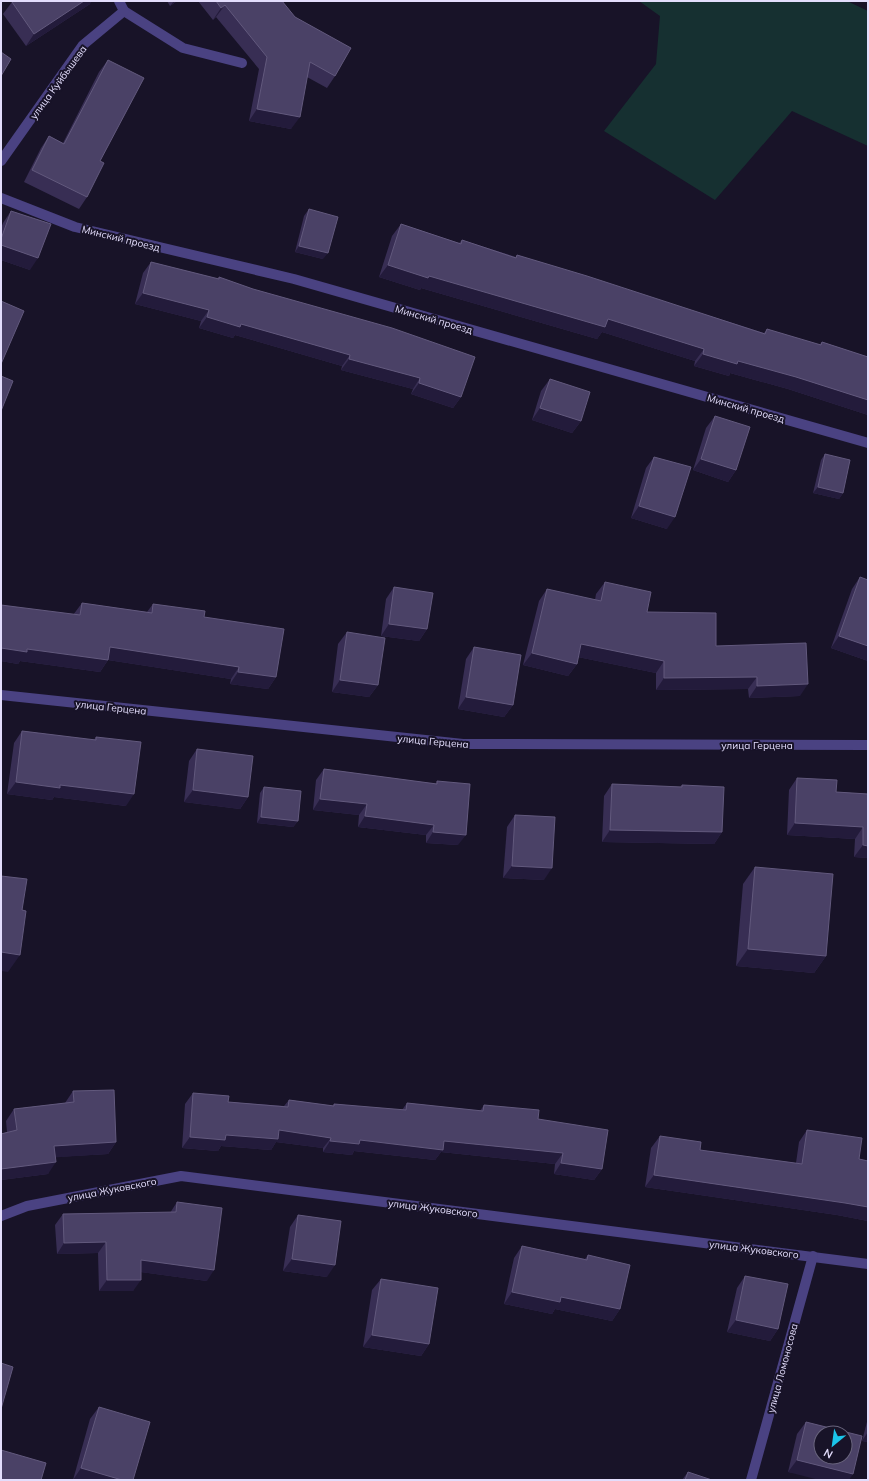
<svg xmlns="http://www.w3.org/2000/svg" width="869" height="1481" font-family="Mulish,sans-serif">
  <rect width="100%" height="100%" fill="#181328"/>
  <path fill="#163031" d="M639,1H847L868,11V146L792,111L715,200L604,131L656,64L660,16Z"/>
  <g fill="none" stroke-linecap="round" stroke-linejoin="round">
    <path stroke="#4a4282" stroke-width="10" d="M124,11L183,48L242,63"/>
    <g stroke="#4a4282" stroke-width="10">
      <path d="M1,161L83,45L124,11L119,1"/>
      <path d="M1,198L75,227L294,279L868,443"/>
      <path d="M1,695L463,744L868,745"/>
      <path d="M1,1216L27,1206L181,1176L868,1264"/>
      <path d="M751,1480L813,1256"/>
    </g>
  </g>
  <g fill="#382e54">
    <path d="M167,1H177L170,6Z"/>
    <path d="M198,1H282L335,76L327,88L307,77L291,129L249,121L259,69L216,17L213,20Z"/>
    <path d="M12,2L90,4L26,46L3,14Z"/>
    <path d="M108,60L100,161L87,197L79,209L24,182L41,148L49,136L63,143L99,72Z"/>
    <path d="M309,209L323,259L295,252L304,216Z"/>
    <path d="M11,211L30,270L1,260V228L3,223Z"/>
    <path d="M401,224L459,243L462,240L516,257L517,255L764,333L767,329L819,345L822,342L868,357V415L788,389L730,373L729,376L694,366L695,361L602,332L597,339L421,288L420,290L379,277L392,236Z"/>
    <path d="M151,262L218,279L219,277L461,397L453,408L411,394L413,389L341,370L342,366L235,335L233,338L199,328L201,321L135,304L143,273Z"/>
    <path d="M550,379L581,421L572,433L532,420L541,391Z"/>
    <path d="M715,416L736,470L728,482L693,470L706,428Z"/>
    <path d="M825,454L843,493L839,499L813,493L821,460Z"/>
    <path d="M654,457L667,529L631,518L646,468Z"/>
    <path d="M860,577L868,661L831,648L852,589Z"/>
    <path d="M605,582L647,612L716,646L800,696L749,698L748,689L656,690V673L578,657L577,664L568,676L523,665L539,601L547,589L595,600L596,594Z"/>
    <path d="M394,587L427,629L419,641L381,636L386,599Z"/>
    <path d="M82,603L147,612L153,604L204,617L276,677L268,689L230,684L231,679L108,660L100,672L20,661L18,664L1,661L73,615Z"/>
    <path d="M347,632L378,685L369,697L332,692L338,644Z"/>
    <path d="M474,647L513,705L504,717L458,709L466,659Z"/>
    <path d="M22,731L94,740L96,737L126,806L54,797L52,800L7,794L14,743Z"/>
    <path d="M197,749L248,797L240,809L184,802L189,761Z"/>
    <path d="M324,769L436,784L437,781L458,845L426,843V835L358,827L359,815L313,810L316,780Z"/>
    <path d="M797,778L836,792L868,794V858L854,857L855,839L787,835L789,790Z"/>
    <path d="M612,784L680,787L682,785L722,832L714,844L602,842L604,796Z"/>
    <path d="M264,787L298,821L293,827L257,823L260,793Z"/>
    <path d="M515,815L544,880L503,878L507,827Z"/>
    <path d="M755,867L826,956L814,973L736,966L743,884Z"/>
    <path d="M73,1091L116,1142L108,1154L55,1157L48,1174L1,1180V1134L7,1132L6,1121L14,1109L65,1103Z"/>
    <path d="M193,1093L228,1102L284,1106L289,1100L333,1106L334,1104L402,1110L407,1103L480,1111L484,1105L538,1119L602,1169L594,1180L554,1174L555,1164L441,1152L435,1160L354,1151L352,1155L323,1152V1148L276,1142L271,1150L221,1146L218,1151L182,1148L185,1104Z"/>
    <path d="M807,1130L859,1159L868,1161V1221L837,1215L645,1187L651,1148L660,1136L700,1150L796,1163L799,1142Z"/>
    <path d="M177,1202L207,1281L141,1272L133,1291H99L98,1253L57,1254L55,1225L63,1214L170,1213Z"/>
    <path d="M298,1215L327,1277L283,1271L290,1227Z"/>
    <path d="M522,1246L585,1259L588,1255L620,1309L612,1321L555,1309L552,1314L504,1304L514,1258Z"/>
    <path d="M745,1276L778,1329L770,1341L727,1332L737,1288Z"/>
    <path d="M381,1279L429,1344L421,1356L363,1347L372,1290Z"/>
    <path d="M99,1407L133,1480H73L90,1419Z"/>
    <path d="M868,1418V1442L862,1441Z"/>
    <path d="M806,1422L849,1480L788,1472L797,1434Z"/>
    <path d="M688,1472L712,1480H682Z"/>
  </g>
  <g fill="#231b3b">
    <path d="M84,1H92L90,4L26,46L34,34Z"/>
    <path d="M174,1H177L170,6Z"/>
    <path d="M225,5L216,17L213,20L221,8Z"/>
    <path d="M257,109L300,117L291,129L249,121Z"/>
    <path d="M1,245L38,258L30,270L1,260Z"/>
    <path d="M299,246L328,253L323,259L295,252Z"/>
    <path d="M388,265L429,276L608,319L704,349L695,361L602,332L597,339L421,288L420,290L379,277Z"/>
    <path d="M143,293L209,310L201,321L135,304Z"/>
    <path d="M207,317L241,324L350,355L342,366L235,335L233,338L199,328Z"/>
    <path d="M703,354L738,361L796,377L868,400V415L788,389L730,373L729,376L694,366Z"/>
    <path d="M349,359L420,378L413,389L341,370Z"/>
    <path d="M419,383L461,397L453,408L411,394Z"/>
    <path d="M540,408L581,421L572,433L532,420Z"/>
    <path d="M701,459L736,470L728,482L693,470Z"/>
    <path d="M818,487L843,493L839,499L813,493Z"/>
    <path d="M639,506L675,517L667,529L631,518Z"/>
    <path d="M389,624L427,629L419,641L381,636Z"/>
    <path d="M839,636L868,646V661L831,648Z"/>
    <path d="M581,644L664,661L656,673L573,656Z"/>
    <path d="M110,647L239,667L231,679L108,660L100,672L20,661L18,664L1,661V648L27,649Z"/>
    <path d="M532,653L577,664L568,676L523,665Z"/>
    <path d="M238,672L276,677L268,689L230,684Z"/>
    <path d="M757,677L748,689L656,690L664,678Z"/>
    <path d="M340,680L378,685L369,697L332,692Z"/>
    <path d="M808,684L800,696L749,698L757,686Z"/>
    <path d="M466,697L513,705L504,717L458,709Z"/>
    <path d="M16,782L60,785L134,794L126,806L54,797L52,800L7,794Z"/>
    <path d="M193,790L248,797L240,809L184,802Z"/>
    <path d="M320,799L367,804L359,815L313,810Z"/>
    <path d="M365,816L434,825L426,835L358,827Z"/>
    <path d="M261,817L298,821L293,827L257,823Z"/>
    <path d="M795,823L863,827L855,839L787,835Z"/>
    <path d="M610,830L722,832L714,844L602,842Z"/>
    <path d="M433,832L466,835L458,845L426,843Z"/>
    <path d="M863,845L868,846V858L854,857Z"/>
    <path d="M512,866L552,868L544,880L503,878Z"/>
    <path d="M748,949L826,956L814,973L736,966Z"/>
    <path d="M1,952L20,955L8,972L1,971Z"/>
    <path d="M279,1130L331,1138L323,1148L276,1142L271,1150L221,1146L218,1151L182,1148L190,1137L226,1135Z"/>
    <path d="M360,1140L444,1141L563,1153L555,1164L441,1152L435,1160L354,1151L352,1155L323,1152L330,1141Z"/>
    <path d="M116,1142L108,1154L46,1158L54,1146Z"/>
    <path d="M56,1162L48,1174L1,1180V1169Z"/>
    <path d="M561,1163L602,1169L594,1180L554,1174Z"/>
    <path d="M654,1175L845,1203L868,1207V1221L837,1215L645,1187Z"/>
    <path d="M106,1242L98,1253L57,1254L64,1243Z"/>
    <path d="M292,1259L335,1265L327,1277L283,1271Z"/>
    <path d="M141,1260L214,1270L207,1281L133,1271Z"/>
    <path d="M107,1280H141L133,1291H99Z"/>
    <path d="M512,1292L561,1297L620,1309L612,1321L555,1309L552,1314L504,1304Z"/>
    <path d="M736,1320L778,1329L770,1341L727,1332Z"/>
    <path d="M372,1335L429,1344L421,1356L363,1347Z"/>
    <path d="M868,1432V1442L862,1441Z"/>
    <path d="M797,1460L853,1474L849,1480H819L788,1472Z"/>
    <path d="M81,1468L122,1480H73Z"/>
  </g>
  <g fill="#4a4166" stroke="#62597d" fill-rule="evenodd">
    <path d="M13,1H84L34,34L12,2Z"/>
    <path d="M216,1H282L295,17L351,48L335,76L310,62L300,117L257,109L267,57L225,5L221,8Z"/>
    <path d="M1,52L11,59L1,76Z"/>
    <path d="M108,60L144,78L100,161L104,163L87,197L32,170L49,136L64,144Z"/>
    <path d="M309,209L338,217L328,253L299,246Z"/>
    <path d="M11,211L51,224L38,258L1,245V239Z"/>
    <path d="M401,224L461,244L462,240L516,258L517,255L587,276L765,334L767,329L821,345L822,342L868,357V400L796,377L738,361L737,364L703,354L704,349L608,319L605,327L429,276L428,278L388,265Z"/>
    <path d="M151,262L219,279V277L253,289L392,328L475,357L461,397L419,383L420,378L349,359L350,355L241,324L240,327L207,317L209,310L143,293Z"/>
    <path d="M1,301L24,311L1,364Z"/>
    <path d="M1,376L13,381L1,411Z"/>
    <path d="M550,379L590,392L581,421L540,408Z"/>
    <path d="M715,416L750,427L736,470L701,459Z"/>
    <path d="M825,454L850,460L843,493L818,487Z"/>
    <path d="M654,457L691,467L675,517L639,506Z"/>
    <path d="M860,577L868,580V646L839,636Z"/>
    <path d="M605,582L651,592L647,612L716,613V646L806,643L808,684L757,686V677L664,678V661L581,644L577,664L532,653L547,589L601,601Z"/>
    <path d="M394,587L433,593L427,629L389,624Z"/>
    <path d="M82,603L152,613L153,604L205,611L204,617L284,629L276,677L238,672L239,667L110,647L108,660L27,649V652L1,648V605L80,615Z"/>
    <path d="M347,632L385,638L378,685L340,680Z"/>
    <path d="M474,647L521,655L513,705L466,697Z"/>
    <path d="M22,731L96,740V737L141,742L134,794L60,785V788L16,782Z"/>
    <path d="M197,749L253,756L248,797L193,790Z"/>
    <path d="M324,769L437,784V781L470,784L466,835L433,832L434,825L365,816L367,804L320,799Z"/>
    <path d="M797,778L837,780L836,792L868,794V846L863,845V827L795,823Z"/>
    <path d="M612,784L682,787V785L724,787L722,832L610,830Z"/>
    <path d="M264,787L301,791L298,821L261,817Z"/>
    <path d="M515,815L555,817L552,868L512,866Z"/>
    <path d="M755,867L833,874L826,956L748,949Z"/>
    <path d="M1,876L27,879L22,910L26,911L20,955L1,952Z"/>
    <path d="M114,1090L116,1142L54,1146L56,1162L1,1169V1134L17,1130L14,1109L74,1102L73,1091Z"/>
    <path d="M193,1093L229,1096L228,1102L288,1107L289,1100L334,1106V1104L406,1110L407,1103L483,1111L484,1105L539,1110L538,1119L608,1130L602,1169L561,1163L563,1153L444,1141L443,1150L360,1140L359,1144L330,1141L331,1138L279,1130L278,1139L226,1135L225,1140L190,1137Z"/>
    <path d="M807,1130L862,1138L859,1159L868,1161V1207L845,1203L654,1175L660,1136L701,1142L700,1150L802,1164Z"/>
    <path d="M177,1202L222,1208L214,1270L141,1260V1280H107L106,1242L64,1243L63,1214L176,1212Z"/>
    <path d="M298,1215L341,1221L335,1265L292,1259Z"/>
    <path d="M522,1246L587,1260L588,1255L630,1265L620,1309L561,1297L560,1302L512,1292Z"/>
    <path d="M745,1276L788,1284L778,1329L736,1320Z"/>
    <path d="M381,1279L438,1288L429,1344L372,1335Z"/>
    <path d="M1,1363L13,1367L1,1409Z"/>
    <path d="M99,1407L150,1422L133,1480H122L81,1468Z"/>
    <path d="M806,1422L862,1436L853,1474L797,1460ZM821,1433H845V1457H821Z"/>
    <path d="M1,1450L46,1463L41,1480H1Z"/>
    <path d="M688,1472L712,1480H685Z"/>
  </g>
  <g text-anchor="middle" stroke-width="4" stroke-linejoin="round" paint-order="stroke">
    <g font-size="10" fill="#e3ddfc" stroke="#181328">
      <text transform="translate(58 82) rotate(-54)" y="4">улица Куйбышева</text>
      <text transform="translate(121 238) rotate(14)" y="4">Минский проезд</text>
      <text transform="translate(434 319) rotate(16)" y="4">Минский проезд</text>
      <text transform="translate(746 408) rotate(16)" y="4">Минский проезд</text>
      <text transform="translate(111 707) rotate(6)" y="4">улица Герцена</text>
      <text transform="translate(433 741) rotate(5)" y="4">улица Герцена</text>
      <text x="757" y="749">улица Герцена</text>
      <text transform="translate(112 1189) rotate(-11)" y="4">улица Жуковского</text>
      <text transform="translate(433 1208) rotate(7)" y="4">улица Жуковского</text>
      <text transform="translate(754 1249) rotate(7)" y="4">улица Жуковского</text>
      <text transform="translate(782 1368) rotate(-75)" y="4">улица Ломоносова</text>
    </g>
  </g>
  <rect width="869" height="1481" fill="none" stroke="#e3ddfc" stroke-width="4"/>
  <g transform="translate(833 1445) rotate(209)"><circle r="19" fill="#181328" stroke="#69647d"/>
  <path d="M0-3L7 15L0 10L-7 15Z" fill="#1bc5e9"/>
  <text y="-6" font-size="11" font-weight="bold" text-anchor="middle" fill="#e3ddfc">N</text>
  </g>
</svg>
